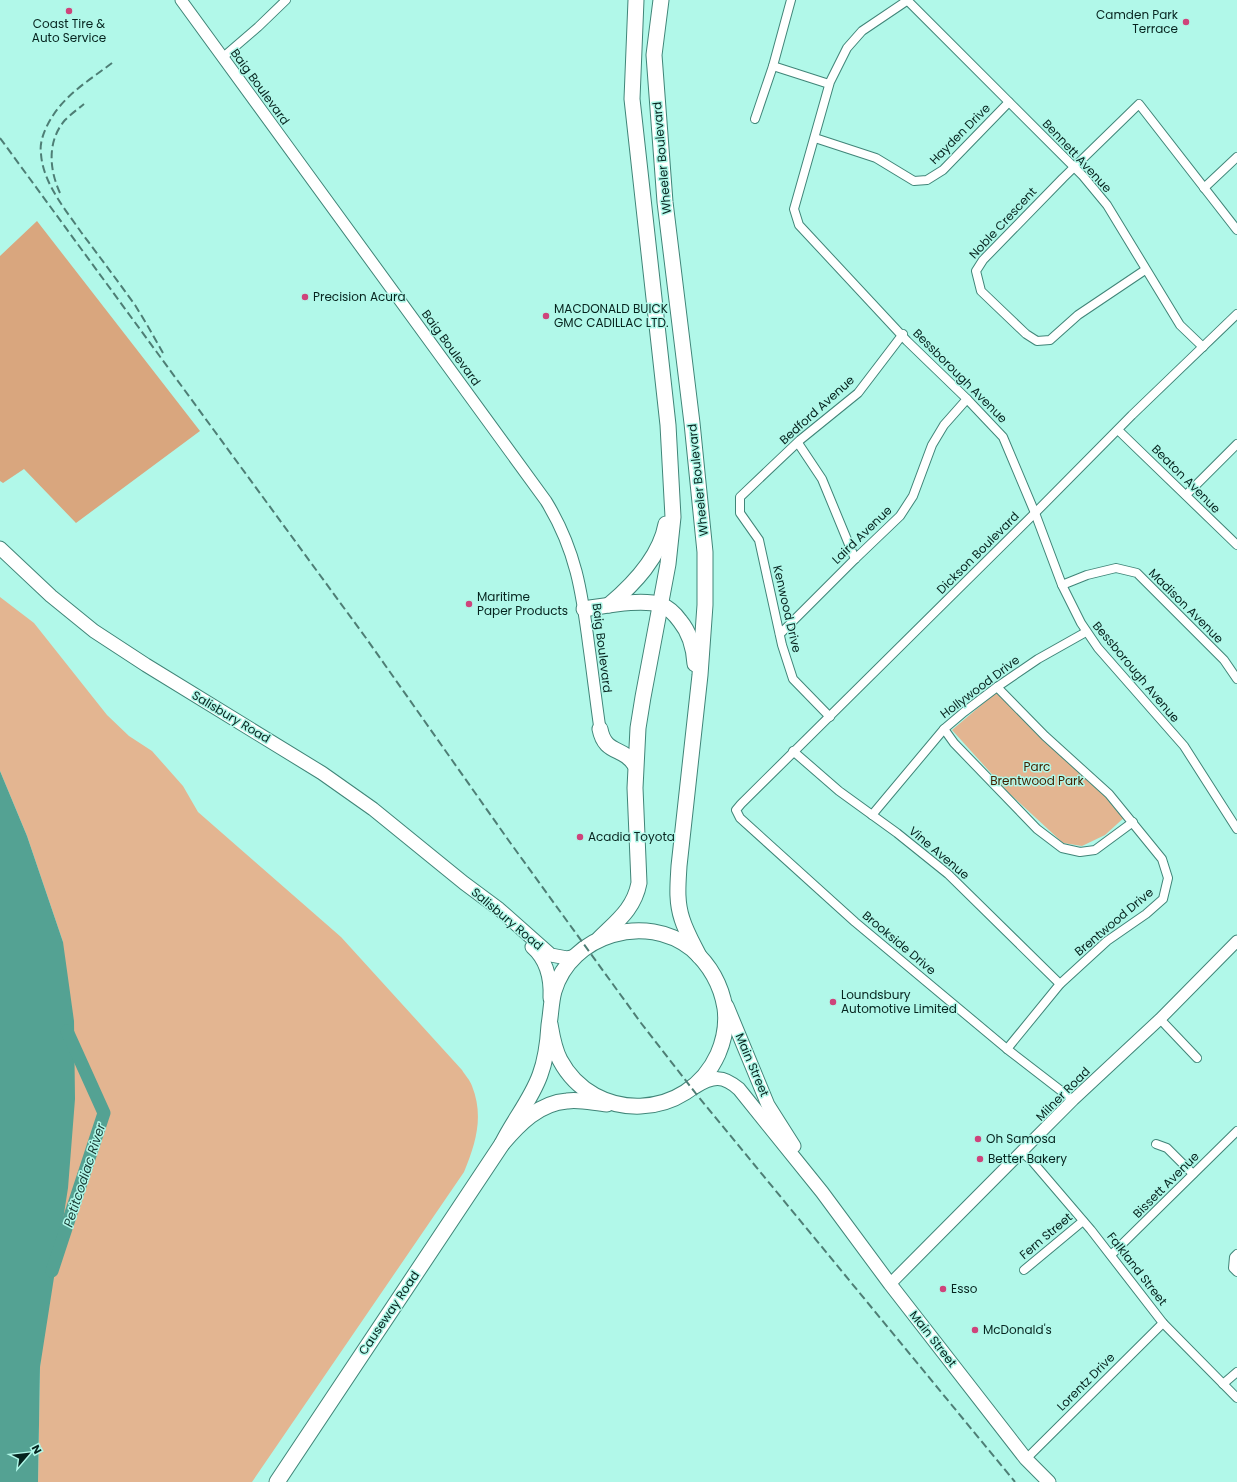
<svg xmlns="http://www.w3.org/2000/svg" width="1237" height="1482" font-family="Poppins,sans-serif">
  <rect width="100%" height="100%" fill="#b1f8e9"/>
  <g fill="#e3b591">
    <path d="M0,597L34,623L107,715L129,736L152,751L183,786L198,812L341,937L462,1070C465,1075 470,1080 472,1086C484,1116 476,1143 464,1172L252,1482H38L40,1367L63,942L27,836L0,771Z"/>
    <path d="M999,690L1127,815L1105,835L1082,846L1063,843L1009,793L952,730Z"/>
  </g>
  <path fill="#d9a67e" d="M37,221L200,431L76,523L24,469L3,483L0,481V256Z"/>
  <path fill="#54a293" d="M0,771L27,836L63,942L74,1021L75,1099L68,1188L40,1367L38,1482H0Z"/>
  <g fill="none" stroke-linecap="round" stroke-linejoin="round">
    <path stroke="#54a293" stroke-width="13" d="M52,1271L104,1113L67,1031"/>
    <g stroke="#408578" stroke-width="10">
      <g id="street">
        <path d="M907,0L1083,176L1107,205L1180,325L1203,347"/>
        <path d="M908,0L862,31L847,48L830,82L794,209L799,225L907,341L967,399L1003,437L1035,513L1062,585L1081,623L1098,648L1184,746L1237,829"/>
        <path d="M222,58L258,27L286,0"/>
        <path d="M773,66L829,84"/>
        <path d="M755,119L773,66L791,0"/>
        <path d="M815,138L876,158L914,181L927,180L943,170L1009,102"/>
        <path d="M1204,188L1237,157"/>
        <path d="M1145,270L1078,315L1050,340L1037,341L1026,334L981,291L976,271L983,260L1063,178L1139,104L1237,230"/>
        <path d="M1118,430L1237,545"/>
        <path d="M798,443L822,479L855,559"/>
        <path d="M1186,495L1237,444"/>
        <path d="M1062,585L1087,575L1116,568L1137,573L1224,660L1237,679"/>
        <path d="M780,634L855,559L900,516L913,496L932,445L944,425L967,399"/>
        <path d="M997,687L1045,736L1109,794L1162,859L1168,878L1163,899L1146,914L1107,941L1060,984L1007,1049"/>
        <path d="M830,717L793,679L782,645L759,540L740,513V497L800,440L858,393L903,334"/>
        <path d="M944,729L954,743L1037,829L1062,848L1080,852L1095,850L1133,822"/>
        <path d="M793,751L839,791L897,833L948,874L1060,984"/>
        <path d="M872,815L944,729L964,712L997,687L1038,659L1086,632"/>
        <path d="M1160,1019L1197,1058"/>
        <path d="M1073,1100L1007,1049L855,922L740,818L736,810L741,804L1035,513L1132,415L1237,314"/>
        <path d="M1156,1144L1167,1148L1193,1174"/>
        <path d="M1022,1152L1032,1161L1091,1230L1163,1323L1237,1398"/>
        <path d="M1237,1254L1234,1257L1233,1268L1237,1272"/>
        <path d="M1111,1255L1237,1131"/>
        <path d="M1024,1270L1083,1221"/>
        <path d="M1223,1384L1237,1372"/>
        <path d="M1026,1459L1163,1323"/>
      </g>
    </g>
    <g stroke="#408578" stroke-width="13">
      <g id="secondary">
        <path d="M181,0L546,501C576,550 582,592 589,647C593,675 596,702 600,729"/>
        <path d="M890,1284L1073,1100L1160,1019L1237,941"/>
      </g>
    </g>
    <g stroke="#408578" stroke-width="15">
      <g id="primary">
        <path d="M0,548L51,596L94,631L146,665L322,773L373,809L464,883L499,909L551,955L567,958L575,956"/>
        <path d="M532,947C547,960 551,978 550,998"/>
        <path d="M727,1006L768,1105L794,1146"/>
        <path d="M695,1087C713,1076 723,1075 739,1089L822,1192L890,1284L1026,1459L1049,1482"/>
      </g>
    </g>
    <g stroke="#408578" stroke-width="17">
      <g id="highway">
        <path d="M661,0L654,55L665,202L692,423L705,552V605L700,675L679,866C678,884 676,901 682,919C686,932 693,944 699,956"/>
        <path d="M609,605C634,584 660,557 666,524"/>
        <path d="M584,609C605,606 642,598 661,605C669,608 675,614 680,621C690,633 694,648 695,664"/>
        <path d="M600,729C605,755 623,746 635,765"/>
        <path d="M599,939C617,921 634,909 639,883L635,788L638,728L643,697L668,564L673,517L668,425L632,99L636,0"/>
        <path d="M502,1144C513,1121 531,1100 540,1075C546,1059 548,1042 549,1025C551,1013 551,1002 554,991C571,934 646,912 692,949C710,965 721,984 725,1008C727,1023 724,1040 718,1054C688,1121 594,1124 560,1060C554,1049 552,1036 550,1024"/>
        <path d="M277,1482L502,1144C519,1124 539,1103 567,1101C580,1099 594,1103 607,1104"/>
      </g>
    </g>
    <use href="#street" stroke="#fff" stroke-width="8"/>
    <use href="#secondary" stroke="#fff" stroke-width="11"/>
    <use href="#primary" stroke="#fff" stroke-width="13"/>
    <use href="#highway" stroke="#fff" stroke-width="15"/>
    <g stroke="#4e7e75" stroke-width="2" stroke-dasharray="8 4" stroke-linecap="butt">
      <path d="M112,63C91,79 66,94 52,117C45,128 39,142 41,154C43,183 65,209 81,232C99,256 117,280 135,305L146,323L163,353"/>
      <path d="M0,138L366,638L509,841L641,1023L697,1095L1015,1482"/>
      <path d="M60,193C49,169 47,141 65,120C71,114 78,109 84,104"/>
    </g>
  </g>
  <g fill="#ce447b" stroke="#b1f8e9" stroke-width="1.5">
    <circle cx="69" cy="11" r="4"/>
    <circle cx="1186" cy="22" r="4"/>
    <circle cx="305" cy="297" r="4"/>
    <circle cx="546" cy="316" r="4"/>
    <circle cx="469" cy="604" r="4"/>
    <circle cx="580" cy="837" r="4"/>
    <circle cx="833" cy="1002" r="4"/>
    <circle cx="978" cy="1139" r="4"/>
    <circle cx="980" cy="1159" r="4"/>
    <circle cx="943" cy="1289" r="4"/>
    <circle cx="975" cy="1330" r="4"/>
  </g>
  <g text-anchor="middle" stroke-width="3" stroke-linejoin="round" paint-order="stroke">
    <g font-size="12" fill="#06241f" stroke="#b1f8e9" text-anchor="start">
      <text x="1178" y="19" text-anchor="end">Camden Park<tspan x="1178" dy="14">Terrace</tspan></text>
      <text x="69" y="28" text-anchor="middle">Coast Tire &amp;<tspan x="69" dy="14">Auto Service</tspan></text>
      <text x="313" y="301">Precision Acura</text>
      <text x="554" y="313">MACDONALD BUICK<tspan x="554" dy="14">GMC CADILLAC LTD.</tspan></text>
      <text x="477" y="601">Maritime<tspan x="477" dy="14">Paper Products</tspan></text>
      <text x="588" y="841">Acadia Toyota</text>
      <text x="841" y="999">Loundsbury<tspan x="841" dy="14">Automotive Limited</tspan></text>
      <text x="986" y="1143">Oh Samosa</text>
      <text x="988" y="1163">Better Bakery</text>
      <text x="951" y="1293">Esso</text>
      <text x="983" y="1334">McDonald's</text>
    </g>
    <g font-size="12" fill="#06241f" stroke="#b1f8e9">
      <text transform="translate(260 87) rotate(54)" y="4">Baig Boulevard</text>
      <text transform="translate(960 134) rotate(-45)" y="4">Hayden Drive</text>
      <text transform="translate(1077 156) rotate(47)" y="4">Bennett Avenue</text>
      <text transform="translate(662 158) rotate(-95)" y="4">Wheeler Boulevard</text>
      <text transform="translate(1003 223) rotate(-47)" y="4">Noble Crescent</text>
      <text transform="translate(451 348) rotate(54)" y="4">Baig Boulevard</text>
      <text transform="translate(960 376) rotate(45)" y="4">Bessborough Avenue</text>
      <text transform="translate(817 410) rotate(-42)" y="4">Bedford Avenue</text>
      <text transform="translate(1186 479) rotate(45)" y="4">Beaton Avenue</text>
      <text transform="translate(698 480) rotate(-96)" y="4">Wheeler Boulevard</text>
      <text transform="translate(862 535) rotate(-44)" y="4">Laird Avenue</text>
      <text transform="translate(978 553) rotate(-45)" y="4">Dickson Boulevard</text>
      <text transform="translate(1186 606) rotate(45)" y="4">Madison Avenue</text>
      <text transform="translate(787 609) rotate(77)" y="4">Kenwood Drive</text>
      <text transform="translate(602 648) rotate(83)" y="4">Baig Boulevard</text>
      <text transform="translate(1136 672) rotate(50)" y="4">Bessborough Avenue</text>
      <text transform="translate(980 687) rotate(-37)" y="4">Hollywood Drive</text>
      <text transform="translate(231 717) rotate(31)" y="4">Salisbury Road</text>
      <text transform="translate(939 853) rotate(40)" y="4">Vine Avenue</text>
      <text transform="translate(507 919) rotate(40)" y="4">Salisbury Road</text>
      <text transform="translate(1114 922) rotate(-40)" y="4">Brentwood Drive</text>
      <text transform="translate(899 943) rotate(40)" y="4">Brookside Drive</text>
      <text transform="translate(752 1065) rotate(67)" y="4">Main Street</text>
      <text transform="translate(1063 1094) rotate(-45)" y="4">Milner Road</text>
      <text transform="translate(1166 1185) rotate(-45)" y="4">Bissett Avenue</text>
      <text transform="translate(1046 1236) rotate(-40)" y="4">Fern Street</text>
      <text transform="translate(1137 1269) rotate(52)" y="4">Falkland Street</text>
      <text transform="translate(389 1313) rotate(-56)" y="4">Causeway Road</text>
      <text transform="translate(933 1339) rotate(52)" y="4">Main Street</text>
      <text transform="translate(1086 1382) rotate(-45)" y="4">Lorentz Drive</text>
    </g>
    <g font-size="12" fill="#422101" stroke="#b1f8e9">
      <text x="1037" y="771">Parc<tspan x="1037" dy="14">Brentwood Park</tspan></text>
    </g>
    <g font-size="13" font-style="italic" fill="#183d36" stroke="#b1f8e9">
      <text transform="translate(84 1175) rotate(-72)" y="5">Petitcodiac River</text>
    </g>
  </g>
  <g transform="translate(28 1454) rotate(62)" stroke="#b1f8e9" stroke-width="3" paint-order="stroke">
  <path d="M0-3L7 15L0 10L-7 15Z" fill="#06241f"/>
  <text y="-6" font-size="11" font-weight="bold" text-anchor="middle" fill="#06241f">N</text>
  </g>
</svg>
